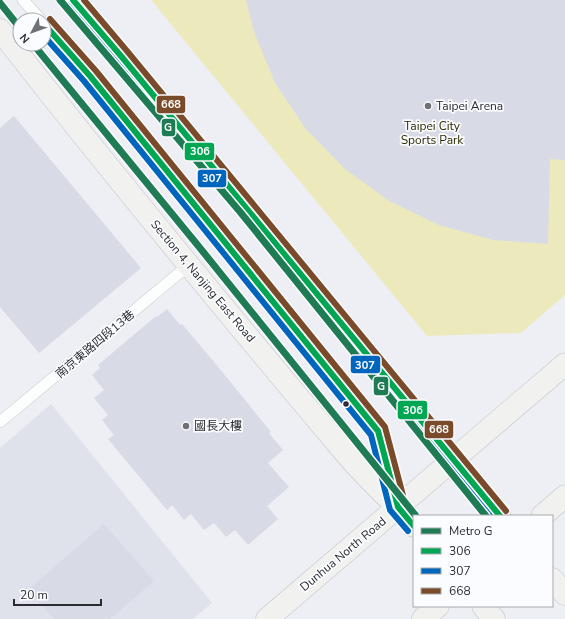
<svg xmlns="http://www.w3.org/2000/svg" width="565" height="619" font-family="'Nunito Sans','Noto Sans TC',sans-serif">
  <rect width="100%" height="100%" fill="#eeeff4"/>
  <path fill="#dfe2eb" d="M51,404L212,603L193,619H0V448Z"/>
  <path fill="#eceabc" d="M151,0H565V295L521,333L427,336Z"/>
  <g fill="#d8dae6">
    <path d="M246,0H565V160L550,159L548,244L493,240L439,225L389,201L345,169L306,129L275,83L254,32Z"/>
    <path d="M14,116L141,268L39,353L0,307V128Z"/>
    <path d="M167,309L180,325L182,324L215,363L271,432L269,433L283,450L268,463L289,487L267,506L278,519L248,545L235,530L226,537L214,523L204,530L191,514L184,520L172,505L167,510L108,439L114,435L102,420L108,415L94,398L104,390L92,375L100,368L98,365L156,316L157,317Z"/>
    <path d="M104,524L154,581L110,619H54L28,590Z"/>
  </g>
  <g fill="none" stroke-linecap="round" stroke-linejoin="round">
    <g stroke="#c0c1c4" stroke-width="12">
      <g id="lane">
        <path d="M23,0L41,20"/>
        <path d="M44,24L90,76L378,431L397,501"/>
        <path d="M0,422L189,265"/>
      </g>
    </g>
    <g stroke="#c0c1c4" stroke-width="23">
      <g id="secondary">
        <path d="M73,0L121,56L500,516"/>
        <path d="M0,30C112,174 229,315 347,455C368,480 393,501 414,526"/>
        <path d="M542,516L565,496"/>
        <path d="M552,579L565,594"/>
        <path d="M483,606L494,619"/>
        <path d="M267,619L565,364"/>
        <path d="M423,619L438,606"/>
      </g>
    </g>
    <use href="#lane" stroke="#fcfdfd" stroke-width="11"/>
    <use href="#secondary" stroke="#f1f2f0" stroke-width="22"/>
    <g stroke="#fbfcff" stroke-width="9">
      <g id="bus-1">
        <path d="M73,0L121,56L500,516"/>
        <path d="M44,24L90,76L378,431L398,507L414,526"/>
      </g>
    </g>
    <g stroke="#fbfcff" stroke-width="9">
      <g id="bus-2">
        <path d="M67,5L115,61L490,516"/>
        <path d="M44,36L84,81L371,435L390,510L408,531"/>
      </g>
    </g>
    <g stroke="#fbfcff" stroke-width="9">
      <g id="bus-3">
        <path d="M84,0L127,51L506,511"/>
        <path d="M50,19L96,71L385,427L405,503L416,516"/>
      </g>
    </g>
    <use href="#bus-1" stroke="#00a651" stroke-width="6"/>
    <use href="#bus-2" stroke="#0065bd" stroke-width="6"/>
    <use href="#bus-3" stroke="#7a4b2a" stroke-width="6"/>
    <g stroke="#fbfcff" stroke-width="10">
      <g id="metro-1">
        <path d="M60,0L241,213L486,516"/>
        <path d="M0,3L20,28"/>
        <path d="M33,44L200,248L416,516"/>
      </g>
    </g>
    <use href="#metro-1" stroke="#1e7b54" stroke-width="7"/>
  </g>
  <g fill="#6f7074" stroke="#fbfcff" stroke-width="1.5">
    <circle cx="428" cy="106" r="4"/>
    <circle cx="186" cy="426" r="4"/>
  </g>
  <circle fill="#2b2c2f" stroke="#fbfcff" stroke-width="1.5" cx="346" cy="404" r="3.5"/>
  <g text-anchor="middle" stroke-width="3.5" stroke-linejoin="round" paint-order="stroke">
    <g font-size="12" fill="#2b2c2f" stroke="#fbfcff" text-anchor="start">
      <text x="436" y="110">Taipei Arena</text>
      <text x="194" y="430">國長大樓</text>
    </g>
    <g font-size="12" fill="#2e2b03" stroke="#fbfcff">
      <text x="432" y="130">Taipei City<tspan x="432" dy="14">Sports Park</tspan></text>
    </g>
    <g font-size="12" fill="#2b2c2f" stroke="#fbfcff">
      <text transform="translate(203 281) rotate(50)" y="4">Section 4, Nanjing East Road</text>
      <text transform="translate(95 344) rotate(-40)" y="4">南京東路四段13巷</text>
      <text transform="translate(343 554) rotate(-40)" y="4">Dunhua North Road</text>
    </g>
  </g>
  <g stroke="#fbfcff" stroke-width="1.5">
    <rect x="156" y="95" width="30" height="19" rx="4" fill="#7a4b2a"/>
    <rect x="161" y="118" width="15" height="19" rx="4" fill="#1e7b54"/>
    <rect x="184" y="142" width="31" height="19" rx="4" fill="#00a651"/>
    <rect x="197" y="169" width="30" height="19" rx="4" fill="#0065bd"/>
    <rect x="350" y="355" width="31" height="19" rx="4" fill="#0065bd"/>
    <rect x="373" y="376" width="16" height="20" rx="4" fill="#1e7b54"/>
    <rect x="397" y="400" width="31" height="20" rx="4" fill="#00a651"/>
    <rect x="424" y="420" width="30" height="19" rx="4" fill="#7a4b2a"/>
  </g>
  <g font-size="11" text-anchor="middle" font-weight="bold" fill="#fff">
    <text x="171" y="108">668</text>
    <text x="168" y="131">G</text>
    <text x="200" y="155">306</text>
    <text x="212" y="182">307</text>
    <text x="365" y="369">307</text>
    <text x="381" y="390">G</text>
    <text x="413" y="414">306</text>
    <text x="439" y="433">668</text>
  </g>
  <rect x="413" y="515" width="140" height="92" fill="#fbfcff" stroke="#a8a9ac"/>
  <rect x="421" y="528" width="20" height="6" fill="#1e7b54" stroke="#a8a9ac"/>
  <text x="449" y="535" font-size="12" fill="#2b2c2f">Metro G</text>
  <rect x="421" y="548" width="20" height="6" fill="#00a651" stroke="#a8a9ac"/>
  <text x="449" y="555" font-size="12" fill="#2b2c2f">306</text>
  <rect x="421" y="568" width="20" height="6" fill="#0065bd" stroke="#a8a9ac"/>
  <text x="449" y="575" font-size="12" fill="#2b2c2f">307</text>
  <rect x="421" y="588" width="20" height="6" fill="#7a4b2a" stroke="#a8a9ac"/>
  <text x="449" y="595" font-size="12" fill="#2b2c2f">668</text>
  <g transform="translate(32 32) rotate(229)"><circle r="19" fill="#fbfcff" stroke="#a8a9ac"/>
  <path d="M0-3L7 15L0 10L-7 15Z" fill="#6f7074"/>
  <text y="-6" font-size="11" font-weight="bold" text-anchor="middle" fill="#2b2c2f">N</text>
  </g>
  <path d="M14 599v6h87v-6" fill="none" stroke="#2b2c2f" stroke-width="2"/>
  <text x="20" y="599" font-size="12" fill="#2b2c2f" stroke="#fbfcff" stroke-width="3" paint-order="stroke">20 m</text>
</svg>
